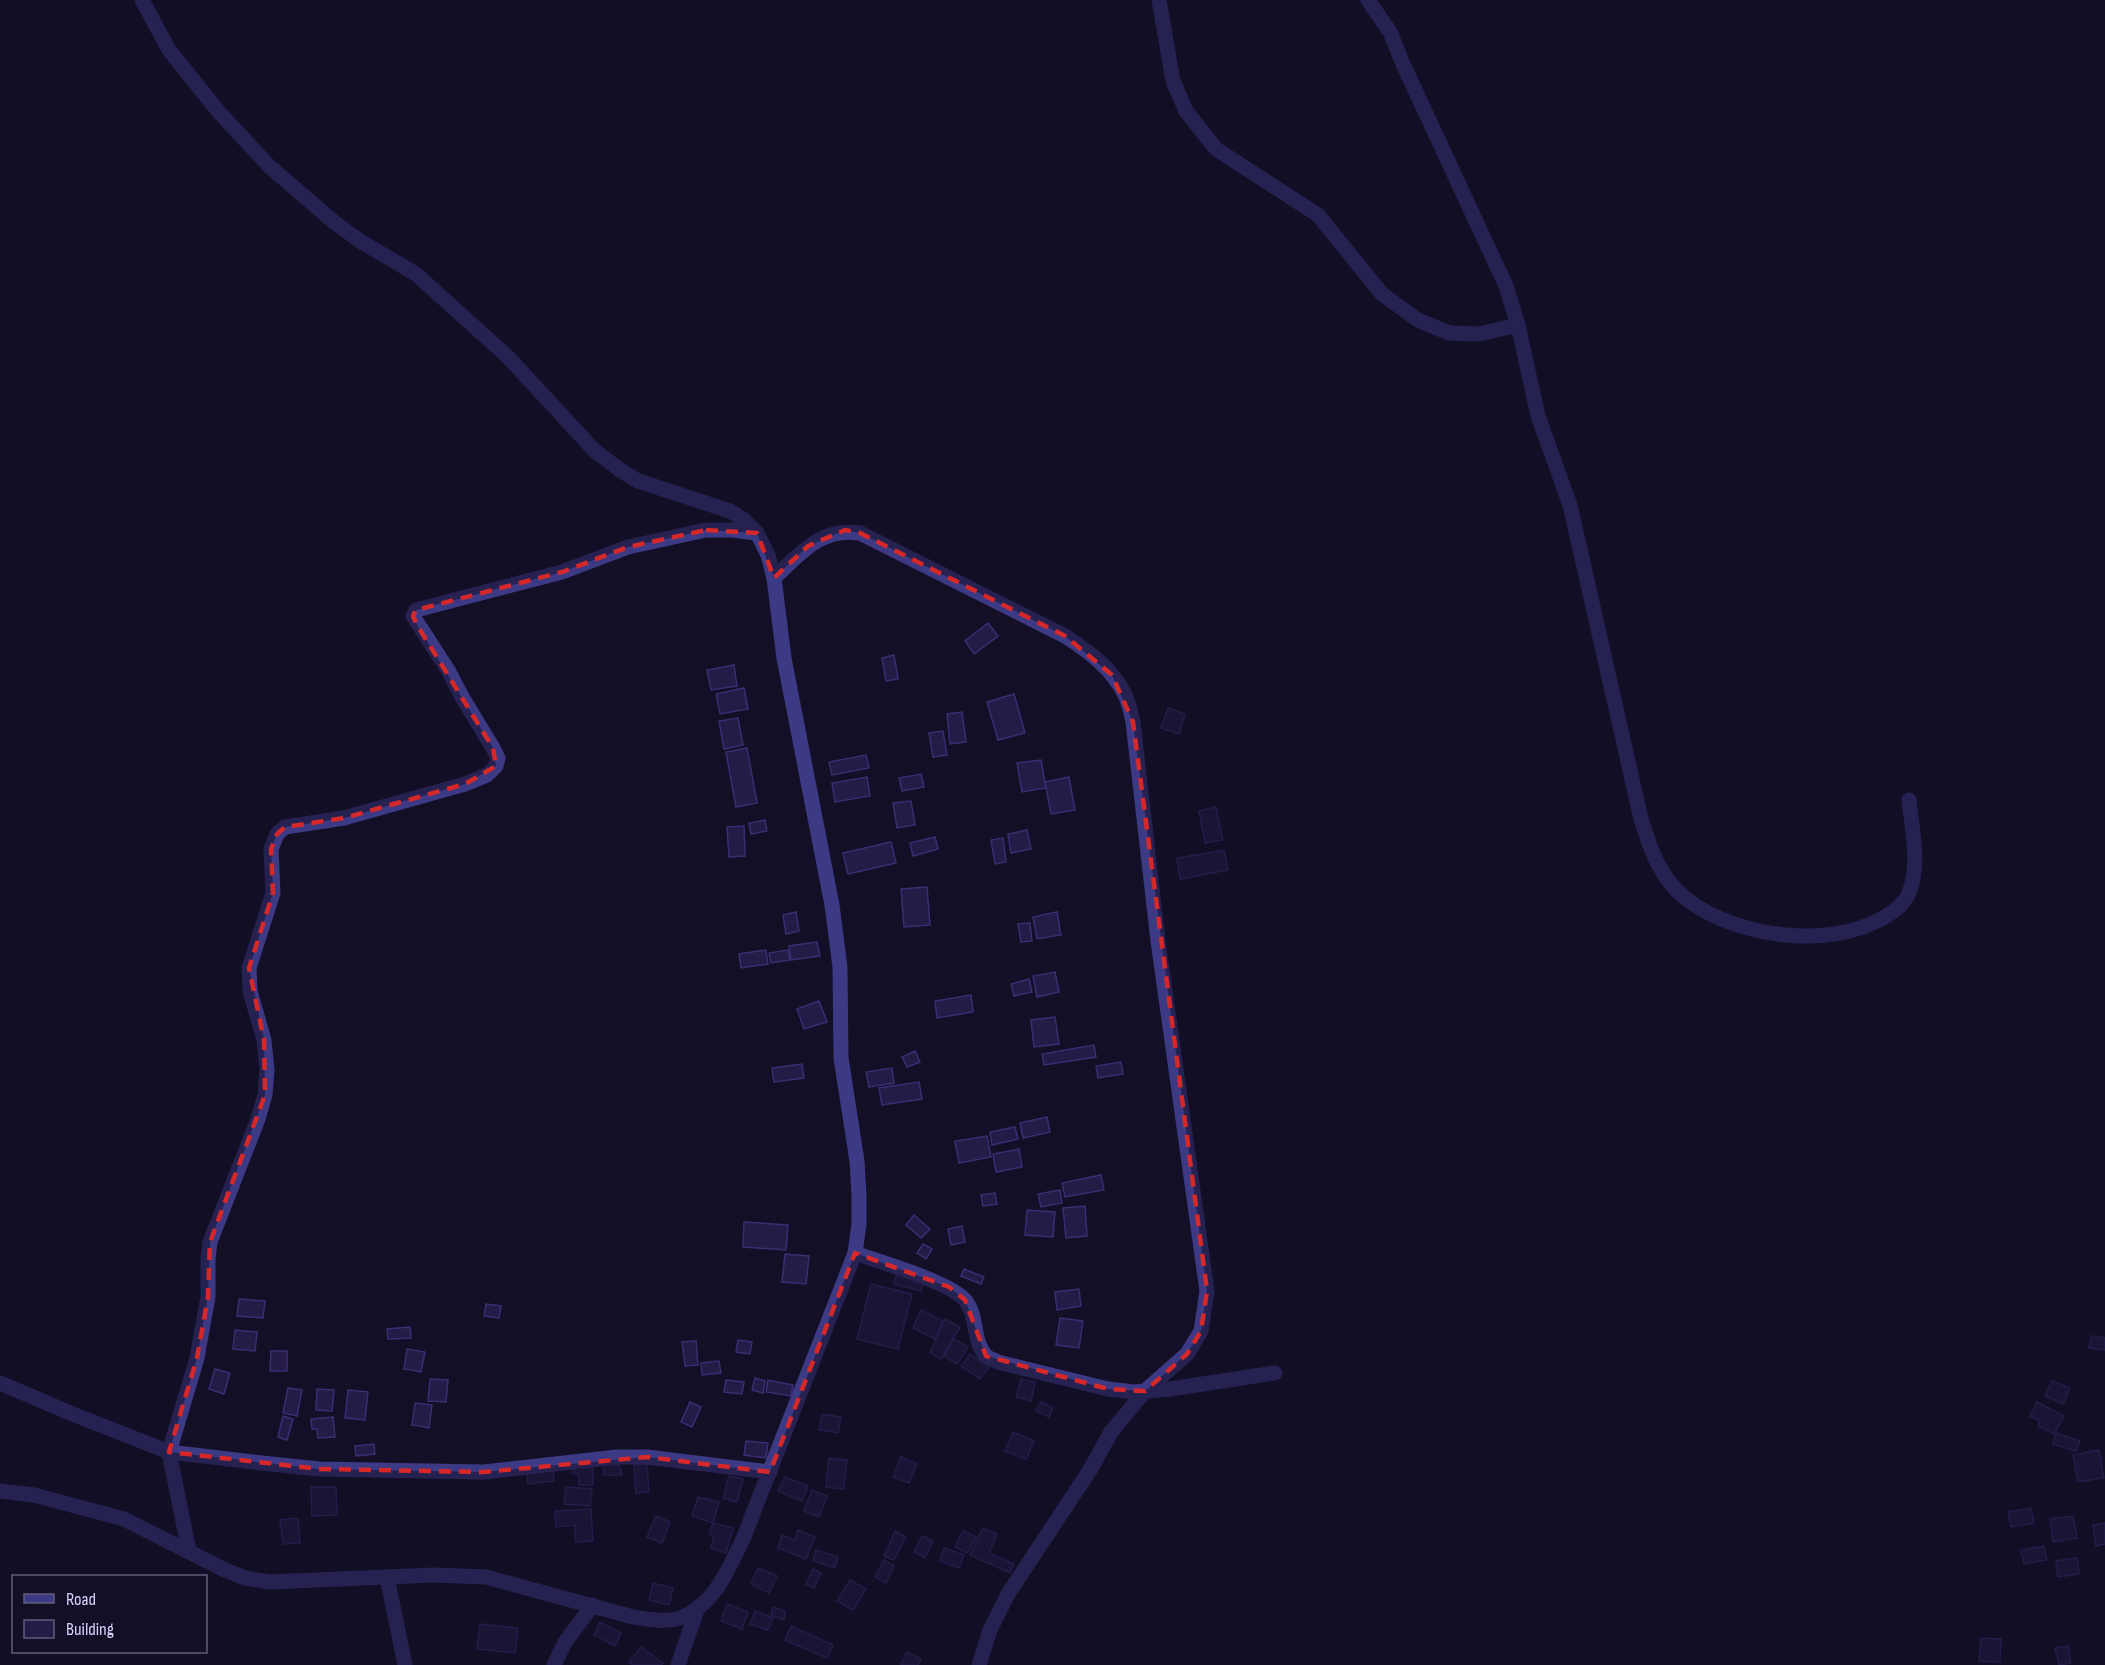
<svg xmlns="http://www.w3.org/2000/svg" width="2105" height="1665" font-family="'Sofia Sans Condensed',sans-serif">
  <rect width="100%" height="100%" fill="#130f26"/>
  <g fill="#241b47" stroke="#3b2d73" stroke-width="1.5">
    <path d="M988,623L998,636L974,654L965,641Z"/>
    <path d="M894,655L898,679L886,681L882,658Z"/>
    <path d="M734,665L737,686L711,690L707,670Z"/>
    <path d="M744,688L748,709L720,714L716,694Z"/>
    <path d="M1014,694L1025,733L998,740L987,702Z"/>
    <path d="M1168,708L1185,714L1179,734L1161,728Z"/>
    <path d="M962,712L966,742L950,744L947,714Z"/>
    <path d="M738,718L743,745L724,749L719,721Z"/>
    <path d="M943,731L947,755L933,757L929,733Z"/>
    <path d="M747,748L757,803L736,807L726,752Z"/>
    <path d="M866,755L869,768L832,775L829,762Z"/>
    <path d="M1041,760L1046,788L1022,792L1017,763Z"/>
    <path d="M921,774L924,787L902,791L899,778Z"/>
    <path d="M867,777L870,796L835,802L832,783Z"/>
    <path d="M1069,777L1075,810L1051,814L1045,782Z"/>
    <path d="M911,801L915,825L897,828L893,803Z"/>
    <path d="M1216,807L1223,840L1205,843L1199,811Z"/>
    <path d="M765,820L767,831L751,834L749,823Z"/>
    <path d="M744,826L745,856L729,857L727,827Z"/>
    <path d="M1027,830L1031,849L1011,853L1008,834Z"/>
    <path d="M935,837L938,849L913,856L910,843Z"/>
    <path d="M1003,838L1006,862L995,864L991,840Z"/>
    <path d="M891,842L896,863L848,874L843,853Z"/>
    <path d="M1224,850L1228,870L1180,879L1177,858Z"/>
    <path d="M927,887L930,925L904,927L901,889Z"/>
    <path d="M796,912L799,931L786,934L783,915Z"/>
    <path d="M1057,912L1061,935L1037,939L1033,917Z"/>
    <path d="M1030,923L1032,941L1021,942L1018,924Z"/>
    <path d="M817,942L820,956L791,960L789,946Z"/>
    <path d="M766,950L768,964L741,968L739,954Z"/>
    <path d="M788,950L790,960L771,963L769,953Z"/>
    <path d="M1055,972L1059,992L1037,997L1033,976Z"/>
    <path d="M1029,979L1032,992L1014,996L1011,984Z"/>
    <path d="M971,995L973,1012L937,1018L935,1001Z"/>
    <path d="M819,1001L827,1022L804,1029L797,1009Z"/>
    <path d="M1055,1017L1059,1044L1034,1047L1031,1020Z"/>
    <path d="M1094,1045L1096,1057L1044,1065L1042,1054Z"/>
    <path d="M915,1051L920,1062L907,1067L902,1057Z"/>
    <path d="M1121,1062L1123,1074L1098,1078L1096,1066Z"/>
    <path d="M802,1064L804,1078L774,1082L772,1068Z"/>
    <path d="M892,1068L894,1083L869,1087L866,1072Z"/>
    <path d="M919,1082L922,1099L882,1105L879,1088Z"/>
    <path d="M1047,1117L1050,1132L1023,1138L1020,1123Z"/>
    <path d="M1015,1127L1018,1139L992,1145L990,1132Z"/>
    <path d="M987,1136L991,1157L959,1163L955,1141Z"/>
    <path d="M1019,1149L1022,1167L996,1172L993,1154Z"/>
    <path d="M1101,1175L1104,1190L1065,1197L1062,1183Z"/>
    <path d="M1060,1190L1062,1203L1041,1207L1038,1194Z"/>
    <path d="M995,1193L997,1204L983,1206L981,1195Z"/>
    <path d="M1085,1206L1087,1236L1066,1238L1063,1208Z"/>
    <path d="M1027,1210L1055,1212L1053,1237L1025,1235Z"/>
    <path d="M914,1215L930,1229L921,1238L906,1225Z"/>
    <path d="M744,1222L788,1225L786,1250L743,1247Z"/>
    <path d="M962,1226L965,1242L951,1245L948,1229Z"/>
    <path d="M923,1244L932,1249L926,1259L917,1253Z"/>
    <path d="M785,1254L809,1256L806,1284L782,1282Z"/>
    <path d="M964,1269L984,1277L981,1284L961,1276Z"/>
    <path d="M897,1272L924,1280L921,1291L894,1284Z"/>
    <path d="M871,1284L912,1294L898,1349L857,1339Z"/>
    <path d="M1079,1289L1081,1306L1057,1310L1055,1292Z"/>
    <path d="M239,1299L265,1301L263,1318L237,1316Z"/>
    <path d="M486,1304L501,1306L499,1318L484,1316Z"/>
    <path d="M921,1310L943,1321L935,1339L913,1328Z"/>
    <path d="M1060,1318L1083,1321L1079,1348L1056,1345Z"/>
    <path d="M945,1319L960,1327L941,1359L930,1353Z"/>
    <path d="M410,1327L411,1338L388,1339L387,1329Z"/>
    <path d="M235,1330L257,1332L255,1351L233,1349Z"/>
    <path d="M2091,1336L2105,1338V1350L2089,1348Z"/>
    <path d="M954,1339L968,1347L957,1364L944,1356Z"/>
    <path d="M738,1340L752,1342L750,1354L736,1352Z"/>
    <path d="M696,1341L698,1365L685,1366L682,1342Z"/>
    <path d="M407,1349L425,1352L421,1372L404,1369Z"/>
    <path d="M271,1351H287V1371H270Z"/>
    <path d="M970,1354L989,1367L980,1379L961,1366Z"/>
    <path d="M719,1361L721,1373L702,1375L701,1363Z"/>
    <path d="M215,1369L230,1373L224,1394L209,1389Z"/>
    <path d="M755,1378L765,1381L763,1393L752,1390Z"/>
    <path d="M430,1379L448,1380L446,1402L428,1401Z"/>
    <path d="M1021,1379L1035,1382L1031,1401L1016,1397Z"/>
    <path d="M726,1380L744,1382L742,1394L724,1392Z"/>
    <path d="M768,1380L793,1385L791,1396L766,1392Z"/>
    <path d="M2052,1381L2070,1388L2063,1404L2045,1396Z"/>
    <path d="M288,1388L302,1390L297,1416L283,1413Z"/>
    <path d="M317,1389L334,1390L332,1411L316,1410Z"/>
    <path d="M348,1390L368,1392L365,1420L345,1418Z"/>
    <path d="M690,1402L701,1407L692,1427L681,1422Z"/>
    <path d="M1041,1402L1053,1408L1049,1417L1036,1411Z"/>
    <path d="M2037,1402L2064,1416L2054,1434L2038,1426L2040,1421L2030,1416Z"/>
    <path d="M415,1403L432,1405L429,1428L412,1425Z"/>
    <path d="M822,1414L841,1417L838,1433L819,1430Z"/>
    <path d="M283,1416L293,1419L287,1440L278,1437Z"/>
    <path d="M333,1417L335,1437L318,1438L317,1429H312L311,1419Z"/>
    <path d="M1013,1432L1034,1441L1026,1459L1005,1451Z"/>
    <path d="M2056,1433L2080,1441L2076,1451L2053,1444Z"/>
    <path d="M746,1441L768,1443L766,1458L744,1455Z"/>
    <path d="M374,1444L375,1454L356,1456L355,1446Z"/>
    <path d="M2099,1450L2104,1478L2078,1482L2073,1455Z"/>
    <path d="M901,1457L917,1464L909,1483L893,1477Z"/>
    <path d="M829,1458L847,1460L844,1489L826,1487Z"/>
    <path d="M647,1464L649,1492L636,1493L634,1465Z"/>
    <path d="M604,1465H619L622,1475H603Z"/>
    <path d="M573,1467H593V1485H579V1474H573Z"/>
    <path d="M553,1468L554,1481L528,1484L527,1471Z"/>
    <path d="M729,1476L743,1479L737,1502L723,1498Z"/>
    <path d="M785,1477L808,1486L802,1501L778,1491Z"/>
    <path d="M311,1487H336L337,1515L312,1516Z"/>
    <path d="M566,1487L592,1489L590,1506L564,1504Z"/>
    <path d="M812,1490L827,1496L819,1517L804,1511Z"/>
    <path d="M698,1497L719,1502L713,1523L692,1516Z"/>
    <path d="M2031,1508L2034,1523L2011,1527L2008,1512Z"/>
    <path d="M591,1509L593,1541L576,1542L575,1525L556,1527L555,1511Z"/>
    <path d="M656,1516L670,1522L662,1543L647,1537Z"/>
    <path d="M2073,1516L2077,1538L2053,1542L2050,1519Z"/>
    <path d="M298,1518L300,1543L283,1544L280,1520Z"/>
    <path d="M713,1523L733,1528L726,1553L711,1548L714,1536L709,1534Z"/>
    <path d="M2105,1523V1544L2096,1546L2093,1525Z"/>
    <path d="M983,1528L997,1534L989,1553L1014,1564L1010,1573L970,1555Z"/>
    <path d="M798,1530L815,1537L806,1559L778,1548L782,1535L795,1540Z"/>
    <path d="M895,1531L906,1537L894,1560L884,1556Z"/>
    <path d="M963,1531L976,1537L967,1553L955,1547Z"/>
    <path d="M922,1536L933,1541L925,1558L914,1552Z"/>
    <path d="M2044,1546L2047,1560L2024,1564L2021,1550Z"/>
    <path d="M944,1548L964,1555L959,1568L940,1561Z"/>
    <path d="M816,1550L838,1557L835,1568L813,1561Z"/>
    <path d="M2077,1558L2079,1574L2058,1577L2056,1561Z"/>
    <path d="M884,1560L894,1566L886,1583L875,1577Z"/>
    <path d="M758,1568L777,1576L769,1593L751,1584Z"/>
    <path d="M813,1569L821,1573L814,1588L806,1584Z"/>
    <path d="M850,1580L866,1589L853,1610L837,1601Z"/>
    <path d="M653,1583L673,1588L669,1605L649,1600Z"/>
    <path d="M727,1604L748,1612L742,1629L721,1621Z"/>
    <path d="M773,1607L785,1611L784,1620L771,1615Z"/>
    <path d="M755,1611L773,1618L768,1630L750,1624Z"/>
    <path d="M600,1622L621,1633L615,1646L594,1635Z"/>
    <path d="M480,1624L518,1628L515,1653L477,1649Z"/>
    <path d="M791,1626L833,1645L827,1658L785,1640Z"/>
    <path d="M1981,1638L2001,1639L2000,1662L1979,1661Z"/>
    <path d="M2068,1646L2071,1663L2059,1665L2055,1648Z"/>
    <path d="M641,1647L663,1663L661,1665H633L629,1662Z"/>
    <path d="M907,1652L921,1659L918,1665H901Z"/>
  </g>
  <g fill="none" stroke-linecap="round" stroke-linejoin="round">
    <g stroke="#3d3a85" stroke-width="15">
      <path d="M1159,0L1173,81L1186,111L1216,149L1318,215L1382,294L1418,320L1449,333L1479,334L1518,325"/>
      <path d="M1368,0L1390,32L1403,64L1506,286L1518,325L1538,416L1570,505L1641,819C1651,851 1661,881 1689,901C1738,937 1827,949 1881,919C1891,914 1903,905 1908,895C1921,866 1912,830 1909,800"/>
      <path d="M774,578C801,553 821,527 860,533L1065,636C1088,651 1113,669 1125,695C1129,703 1131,713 1133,722L1158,941L1207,1291L1201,1331L1187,1354L1145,1391L1111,1432L1090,1470L1008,1594L990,1630L979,1665"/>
      <path d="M855,1253C880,1262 950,1282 965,1300C978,1315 972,1341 986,1356C988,1358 995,1360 998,1362L1108,1389L1134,1392L1170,1389L1275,1373"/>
      <path d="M0,1383L70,1413L169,1452L262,1463L319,1469L484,1472L617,1457H647L770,1472"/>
      <path d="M0,1491L34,1495L124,1519L225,1570L245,1578L269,1582L434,1575L486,1577L633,1617C647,1619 665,1623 680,1618C714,1606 729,1568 743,1539L855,1253L859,1224V1195L857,1161L841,1058L840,967L832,905L784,658L774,578L768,555L757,533L744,520L730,511L638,481L620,470L594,450L508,357L416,274L360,241L334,222L269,166L218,111L169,50L142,0"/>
      <path d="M189,1551L169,1452L197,1358L208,1297V1259L210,1242L258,1119L265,1095L267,1070L264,1040L250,991L249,968L273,893L271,849L277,834L285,827L344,818L465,784L487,775L496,766L498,758L493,748L462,697L448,670L413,616L416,610L562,572L628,547L706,530H732L757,533"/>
      <path d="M387,1577L405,1665"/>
      <path d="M554,1665L565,1642L593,1605"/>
      <path d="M678,1665L698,1607"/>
    </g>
  </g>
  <path d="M0 0H2105V1665H0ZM706,530L757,533L774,578L808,546L845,530L860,533L1065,636L1112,675L1133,722L1207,1291L1201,1331L1187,1354L1145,1391L1108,1389L986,1356L965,1300L949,1287L855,1253L770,1472L647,1457L484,1472L319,1469L169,1452L197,1358L208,1297L210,1242L265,1095L264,1040L249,968L273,893L271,849L277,834L285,827L344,818L465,784L496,766L493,748L417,625L413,616L416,610L562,572L628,547Z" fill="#130f26" fill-opacity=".55" fill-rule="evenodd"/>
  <path fill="none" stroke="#d62828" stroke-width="4.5" stroke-dasharray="12 8" stroke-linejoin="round" d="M706,530L757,533L774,578L808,546L845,530L860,533L1065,636L1112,675L1133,722L1207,1291L1201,1331L1187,1354L1145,1391L1108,1389L986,1356L965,1300L949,1287L855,1253L770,1472L647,1457L484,1472L319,1469L169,1452L197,1358L208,1297L210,1242L265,1095L264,1040L249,968L273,893L271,849L277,834L285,827L344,818L465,784L496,766L493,748L417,625L413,616L416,610L562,572L628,547Z"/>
  <rect x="12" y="1575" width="195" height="78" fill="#130f26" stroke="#625e7d" stroke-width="1.5"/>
  <rect x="24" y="1594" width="30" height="9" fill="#3d3a85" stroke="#625e7d" stroke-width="1.5"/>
  <text x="66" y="1605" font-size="18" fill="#d9d4ff">Road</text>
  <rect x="24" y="1620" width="30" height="18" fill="#241b47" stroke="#625e7d" stroke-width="1.5"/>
  <text x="66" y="1635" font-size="18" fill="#d9d4ff">Building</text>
</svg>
